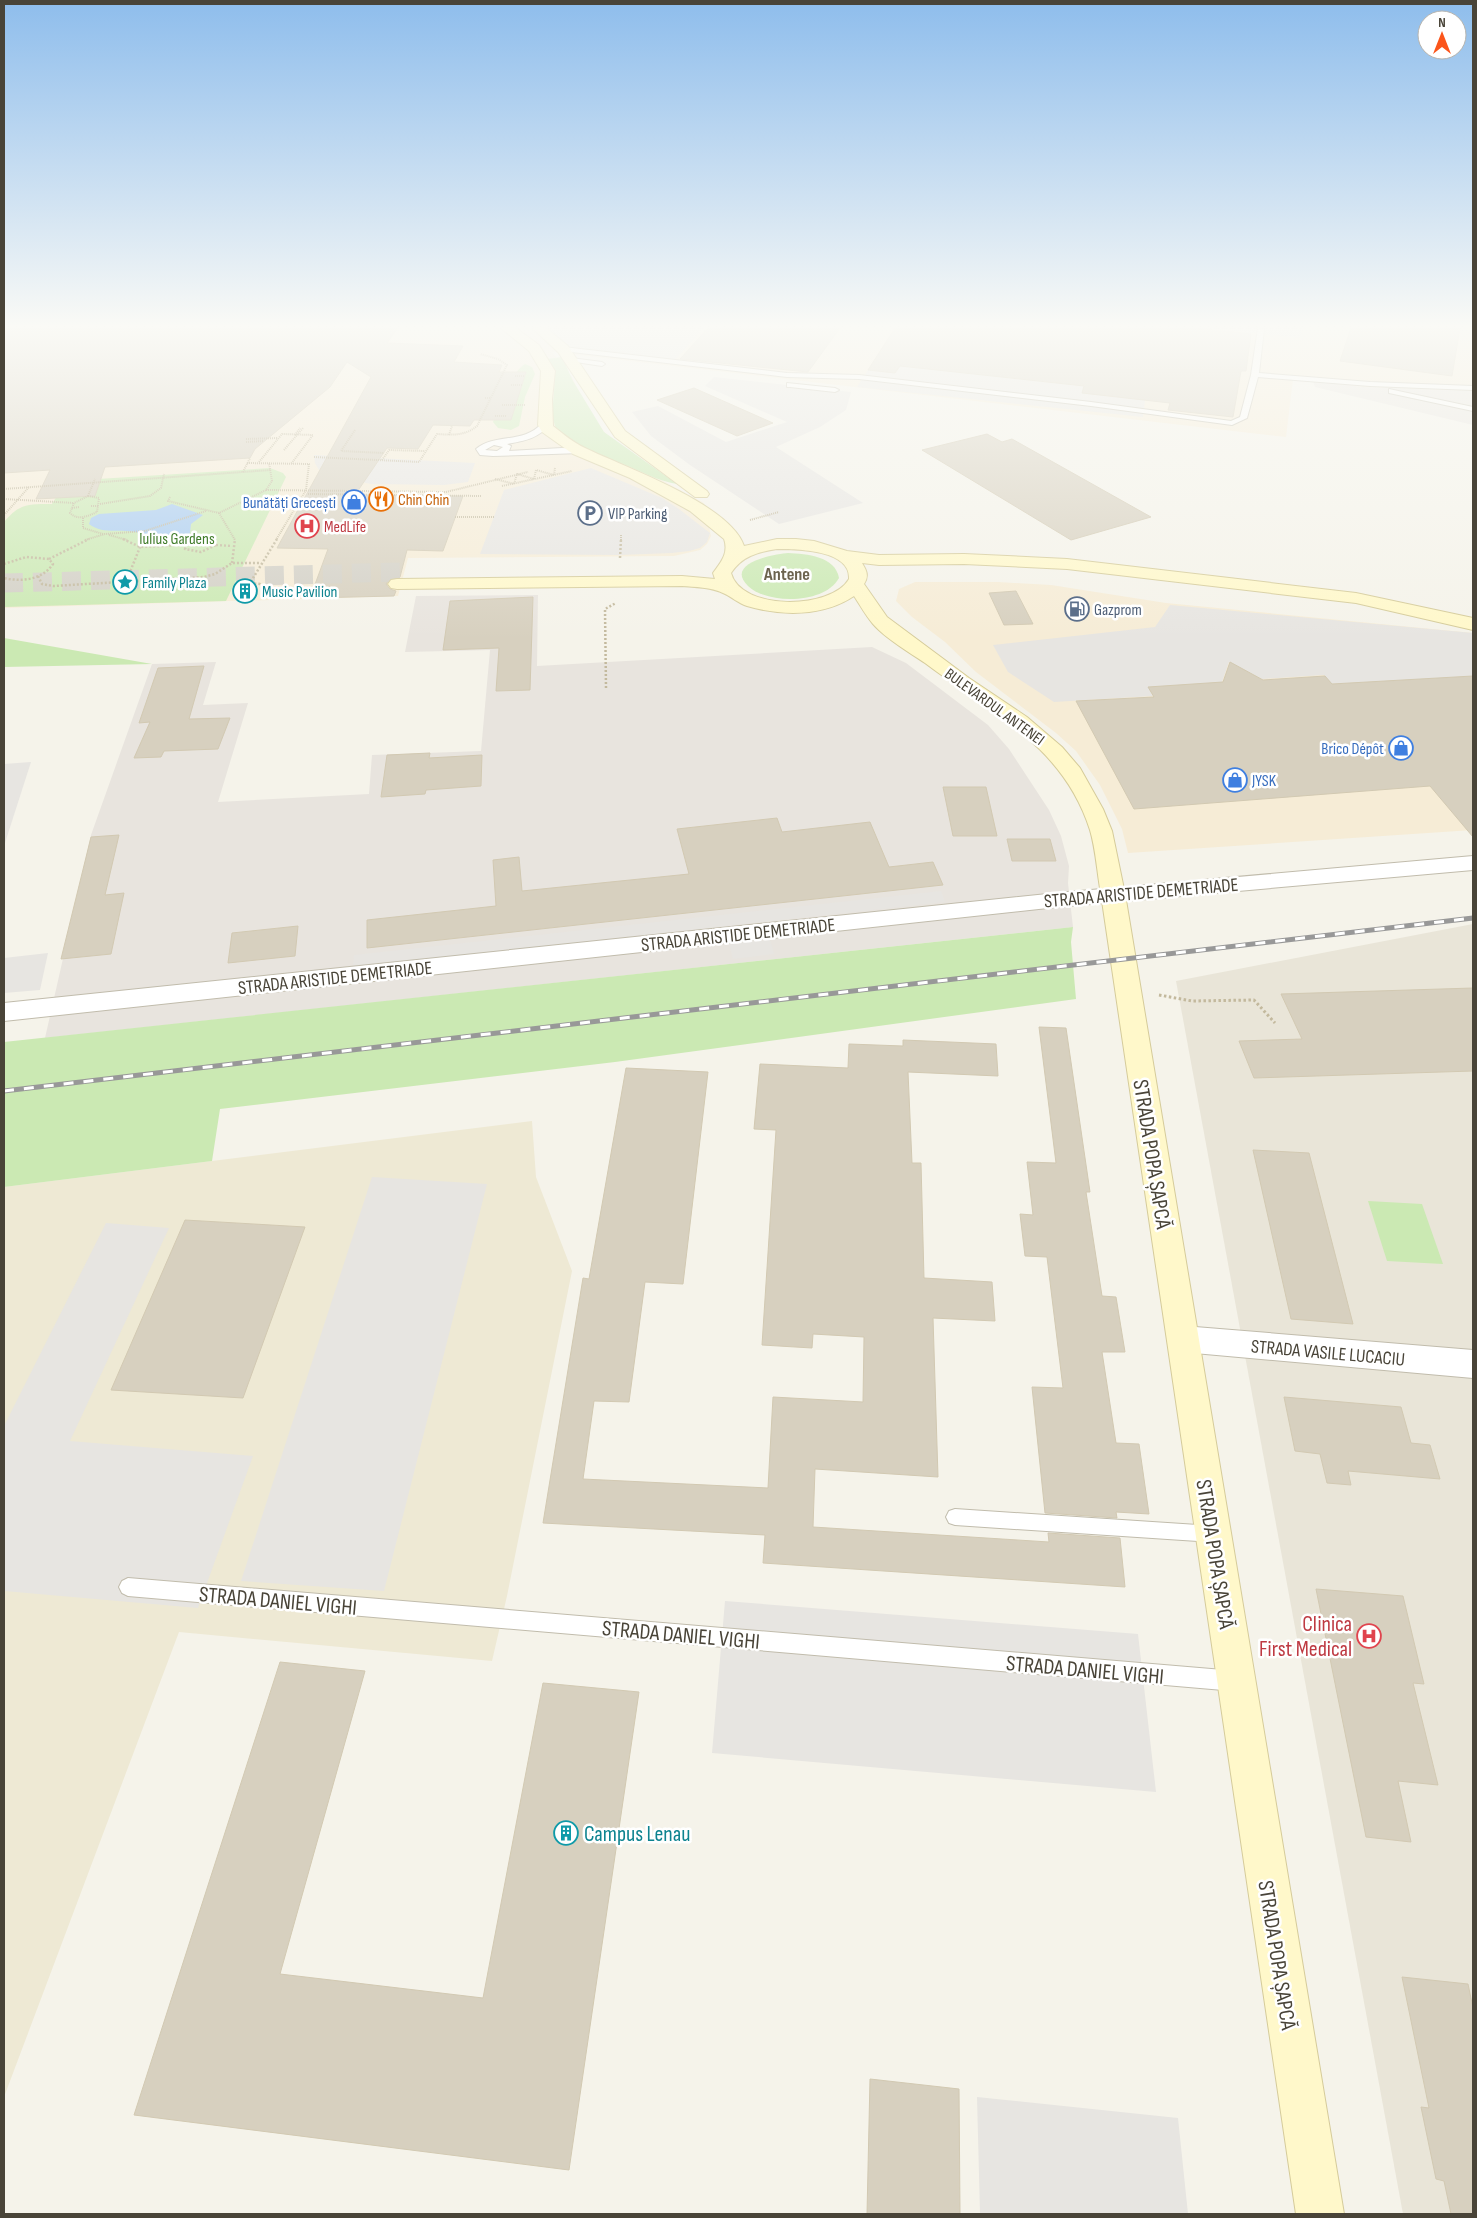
<svg xmlns="http://www.w3.org/2000/svg" width="1477" height="2218" font-family="'Sofia Sans Condensed',sans-serif">
  <rect width="100%" height="100%" fill="#f5f3ea"/>
  <path fill="#e9e5d8" d="M1473,924V2214H1403L1176,981Z"/>
  <g fill="#f6ecd6">
    <path d="M4,328H1473V391L1363,387L1293,379L1286,437L552,352L572,377L589,413L614,444L636,466L704,503L711,536L707,544L700,550L674,556L408,558L398,596L4,608Z"/>
    <path d="M915,582H998L1051,585L1166,603L1473,633V830L1128,853L1122,829L1100,785L1076,751L1056,733L976,672L945,642L912,617L896,601L899,589Z"/>
  </g>
  <g fill="#e8e4de">
    <path d="M1313,381L1363,387L1473,391V425L1315,387Z"/>
    <path d="M538,595L537,666L872,647L906,663L988,725L1009,749L1049,810L1061,836L1069,866L1068,883L1073,927L45,1038L91,835L152,664L216,662L203,705L248,703L218,802L369,794L372,755L481,751L490,650L405,652L416,596Z"/>
  </g>
  <path fill="#eee9d4" d="M532,1121L536,1177L572,1271L507,1596L492,1661L179,1632L4,2097V1187Z"/>
  <g fill="#cbe9b3">
    <path d="M562,357L573,381L604,432L677,484C657,481 641,471 623,464C605,456 564,446 556,428C549,412 556,393 554,377C553,371 549,365 547,359Z"/>
    <path d="M525,364L532,367L535,374L525,397L519,426L511,430L498,428L493,422L495,416C502,403 513,370 525,364Z"/>
    <path d="M270,468L283,473L286,477L226,601L4,607V522C20,503 28,504 52,504L66,481Z"/>
    <path d="M788,553C807,554 835,556 839,578C825,604 768,605 748,586C724,563 775,554 788,553Z"/>
    <path d="M4,638L152,664L4,667Z"/>
    <path d="M1073,927L1071,942L1076,999L615,1062L220,1109L212,1161L4,1187V1042Z"/>
    <path d="M1368,1201L1422,1204L1443,1264L1387,1261Z"/>
  </g>
  <g fill="#e7e5e1">
    <path d="M538,328H704L674,361L563,349Z"/>
    <path d="M1206,328H1302L1300,338Z"/>
    <path d="M900,366L1084,386L1082,393L1145,400L1143,417L857,387L868,370L895,373Z"/>
    <path d="M714,377L851,392L846,410L820,427L776,447L863,503L779,524L690,465L651,436L632,412L658,406L726,442L787,422L705,386Z"/>
    <path d="M314,455L475,463L468,482L444,485L371,484L330,476L319,470L315,463Z"/>
    <path d="M591,468L662,498L679,509L710,533L707,542L700,548L689,551L672,553L620,555L480,554L504,490Z"/>
    <path d="M1170,605L1473,633V676L1331,684L1324,675L1262,679L1229,662L1222,682L1148,687L1153,696L1054,702L1008,672L993,645L1155,627Z"/>
    <path d="M31,762L4,846V764Z"/>
    <path d="M941,891L945,902L353,967L354,955Z"/>
    <path d="M770,940L774,954L733,959L729,944Z"/>
    <path d="M48,953L40,990L4,993V958Z"/>
    <path d="M372,1177L487,1184L384,1591L241,1581Z"/>
    <path d="M106,1223L169,1228L70,1441L253,1456L198,1608L4,1591V1426Z"/>
    <path d="M725,1601L1138,1634L1156,1792L712,1753Z"/>
    <path d="M977,2097L1178,2118L1188,2214H980Z"/>
  </g>
  <path fill="#a7cbf1" d="M172,504L203,515L191,524L190,533C177,543 161,547 145,543L142,539V534C125,527 104,536 89,524L91,518L99,514L156,510Z"/>
  <g fill="#d7d0bf" stroke="#d2c9b2">
    <path d="M4,328H398L387,343L463,346L454,362L502,365L499,372H526L511,420H474L470,426L433,425L418,449L387,448L355,495L463,496L443,551L407,550L400,577L391,578L386,584L390,589L396,591L394,596L310,598L328,549L277,548L371,377L347,362L330,387L255,449L250,458L105,467L95,496L36,499L50,470L4,473Z"/>
    <path d="M708,328H840L808,372L680,359Z"/>
    <path d="M895,328H1195L1251,334L1246,371H1241L1233,417L1168,410L1170,403L1082,393L1084,386L900,366L895,373L868,370Z"/>
    <path d="M1351,328H1460L1452,376L1340,361Z"/>
    <path d="M694,388L773,423L737,436L657,400Z"/>
    <path d="M987,434L1002,442L1012,439L1151,517L1071,540L922,450Z"/>
    <path d="M1016,591L1031,620L1033,624L1004,625L989,593Z"/>
    <path d="M533,597L530,690L496,691L499,648L443,650L450,601Z"/>
    <path d="M1230,662L1263,680L1325,676L1332,684L1473,676V837L1430,786L1134,809L1076,701L1154,697L1148,687L1223,682Z"/>
    <path d="M204,666L189,719L230,718L218,749L164,751L161,757L134,758L150,722L139,723L158,668Z"/>
    <path d="M430,753L429,758L482,755L481,786L426,790L425,794L381,797L387,755Z"/>
    <path d="M943,787H986L997,836H953Z"/>
    <path d="M777,818L782,832L870,822L889,867L933,862L943,885L367,948V920L496,906L493,860L519,857L522,891L689,874L677,829Z"/>
    <path d="M119,835L105,895L124,893L111,954L61,959L91,837Z"/>
    <path d="M1007,839H1050L1056,861H1012Z"/>
    <path d="M298,926L295,956L228,963L232,933Z"/>
    <path d="M1473,988V1071L1254,1078L1239,1041L1302,1039L1281,994Z"/>
    <path d="M1039,1027L1066,1028L1090,1192H1086L1102,1296L1116,1297L1125,1352H1102L1116,1443L1139,1444L1149,1514L1116,1512L1117,1518L1045,1513L1032,1387L1063,1388L1047,1257L1025,1256L1020,1214L1033,1215L1027,1162L1056,1163Z"/>
    <path d="M903,1040L996,1044L998,1076L908,1072L912,1163H921L924,1278L992,1282L995,1321L933,1318L938,1477L815,1469L813,1527L1049,1542L1048,1533L1120,1538L1125,1587L763,1563L765,1535L543,1523L583,1278L589,1279L626,1068L708,1072L683,1284L645,1282L629,1402L594,1401L583,1479L768,1488L773,1397L863,1402L864,1337L813,1334L812,1348L762,1345L776,1130L754,1129L760,1064L848,1068L849,1044L903,1046Z"/>
    <path d="M1253,1150L1309,1153L1353,1324L1291,1319Z"/>
    <path d="M185,1220L305,1227L243,1398L111,1390Z"/>
    <path d="M1284,1397L1401,1407L1411,1443L1430,1445L1440,1479L1348,1471L1351,1485L1327,1483L1320,1454L1295,1451Z"/>
    <path d="M1316,1589L1403,1596L1424,1684L1413,1683L1438,1785L1398,1781L1411,1842L1366,1837Z"/>
    <path d="M280,1662L365,1671L280,1974L483,1998L543,1683L639,1692L569,2170L134,2115Z"/>
    <path d="M1402,1977L1468,1984L1473,2008V2214H1451L1444,2181L1436,2179L1421,2107L1429,2108Z"/>
    <path d="M870,2079L959,2089L960,2214H867Z"/>
  </g>
  <g fill="none" stroke-linecap="round" stroke-linejoin="round">
    <path stroke="#d3d0c6" stroke-width="19" stroke-dasharray="19 10" stroke-linecap="butt" d="M4,583L401,572"/>
    <g stroke="#c1bcac" stroke-width="2">
      <g id="lane">
        <path d="M1258,328L1264,329L1259,373L1370,382L1473,386V390L1370,386L1258,377L1247,418L1232,425L1091,406L859,379L787,377L563,351L560,349L563,347L787,373L859,375L1091,402L1231,421L1240,417L1251,375Z"/>
        <path d="M571,358L602,362L605,364L602,366L569,361L568,360Z"/>
        <path d="M787,383L835,388L839,390L835,392L790,387H787Z"/>
        <path d="M1389,389L1473,407V411L1389,393Z"/>
        <path d="M542,423L549,425C538,439 523,441 507,444L511,446L509,451L562,448L581,449V453L493,456L480,455L476,449C495,433 525,444 542,423ZM494,445L503,447L497,451L485,450Z"/>
        <path d="M955,1509L1213,1526L1219,1528L1222,1534L1219,1540L1213,1542L955,1525L949,1523L946,1517L949,1511Z"/>
        <path d="M128,1578L1235,1671L1242,1674L1245,1681L1242,1688L1235,1691L128,1596L122,1593L119,1587L122,1581Z"/>
      </g>
    </g>
    <g stroke="#c1bcac" stroke-width="2">
      <g id="street">
        <path d="M1473,856V870L1057,907L4,1021V1003L1057,893Z"/>
        <path d="M1183,1326L1473,1350V1378L1183,1352L1172,1348L1167,1339L1172,1330Z"/>
      </g>
    </g>
    <g stroke="#d5cb9a" stroke-width="2">
      <g id="secondary">
        <path d="M501,328H516L539,345L555,371L552,399L553,426C563,434 574,443 585,448C624,467 730,504 744,546L777,539H796L814,541L847,551L879,555L964,554L1067,559L1356,593L1473,618V630L1356,603L1067,569L964,564L879,565L862,563C867,571 869,576 864,584L887,617L969,678L1027,717L1062,747L1080,768L1103,809L1112,831L1125,894L1344,2214H1296L1101,894C1097,873 1096,850 1090,830C1063,745 991,713 925,663C909,652 886,639 873,624C866,616 860,605 854,596C823,617 781,616 747,606C738,603 732,597 723,593C711,587 695,587 682,586L397,589L391,588L388,584L391,580L397,579L682,576L715,579L713,573C721,562 729,553 724,539L690,511L630,478L573,454L542,432L538,425L541,371L529,351ZM777,549C798,549 851,550 849,579C831,610 741,611 731,573C742,556 758,552 777,549Z"/>
        <path d="M532,328H546L568,346L625,431L707,491L709,494L707,497H695L615,437L558,352Z"/>
      </g>
    </g>
    <g stroke="#c3b99d" stroke-width="2" stroke-dasharray="1 1" stroke-linecap="butt">
      <path d="M515,376H524"/>
      <path d="M511,385H522"/>
      <path d="M485,398H491"/>
      <path d="M502,405H525"/>
      <path d="M495,416H507"/>
      <path d="M355,430L341,451L384,453"/>
      <path d="M295,435L300,428"/>
      <path d="M449,435L452,426"/>
      <path d="M246,439L278,438"/>
      <path d="M246,442L264,441"/>
      <path d="M284,450L303,428"/>
      <path d="M314,457L419,462L437,434C452,435 465,436 477,426L507,365L498,359L480,354"/>
      <path d="M382,460L389,450L425,451"/>
      <path d="M259,462L282,434L313,435L291,464"/>
      <path d="M247,463L309,464L306,490L276,540"/>
      <path d="M243,472L250,458"/>
      <path d="M495,479L514,484L517,474L534,479L536,470L554,475L555,468"/>
      <path d="M502,486L572,471"/>
      <path d="M4,489L271,470"/>
      <path d="M266,490L446,492L528,472"/>
      <path d="M308,494L481,496"/>
      <path d="M88,496L99,498L97,512C88,516 78,521 70,513L74,503Z"/>
      <path d="M88,496L95,479"/>
      <path d="M170,497L168,501L219,513L266,490L272,481L269,463"/>
      <path d="M4,499L74,503"/>
      <path d="M100,504L150,496L161,488L164,474"/>
      <path d="M91,506H99"/>
      <path d="M72,508L79,507"/>
      <path d="M219,513L235,540"/>
      <path d="M4,515L29,487"/>
      <path d="M455,517H494"/>
      <path d="M83,518V528L103,534"/>
      <path d="M750,520L779,512"/>
      <path d="M109,535L127,540"/>
      <path d="M85,540L105,534L145,531L206,511"/>
      <path d="M195,540L200,538L213,540"/>
      <path d="M621,540V535"/>
    </g>
    <g stroke="#c3b99d" stroke-width="2.5" stroke-dasharray="2 2" stroke-linecap="butt">
      <path d="M123,539L140,547L185,545"/>
      <path d="M198,539L188,543L185,549L201,552L216,545L213,540L205,539"/>
      <path d="M277,539L250,583L260,584L264,587L263,591L313,590"/>
      <path d="M216,545L232,546"/>
      <path d="M620,558L621,539"/>
      <path d="M49,559L89,539"/>
      <path d="M232,563L235,539"/>
      <path d="M4,564L26,557L49,559L53,564C42,580 22,582 4,578"/>
      <path d="M38,576L42,584L53,586L204,577L215,574L232,563H261"/>
      <path d="M126,582L140,547"/>
      <path d="M606,688L605,609L616,603"/>
    </g>
    <path stroke="#c3b99d" stroke-width="3" stroke-dasharray="2.5 2.5" stroke-linecap="butt" d="M1159,995L1192,1001L1254,1000L1275,1023"/>
    <use href="#lane" fill="#fff" fill-rule="evenodd"/>
    <use href="#street" fill="#fff" fill-rule="evenodd"/>
    <use href="#secondary" fill="#fff8ca" fill-rule="evenodd"/>
    <g stroke="#989898" stroke-width="5">
      <path id="rail" d="M4,1091L1473,918"/>
    </g>
    <use href="#rail" stroke="#fff" stroke-width="3" stroke-dasharray="10" stroke-linecap="butt"/>
  </g>
  <linearGradient id="sky" x2="0" y2="1"><stop stop-color="#8ebdec"/><stop offset="0.51" stop-color="#fafaf6"/><stop offset="1" stop-color="#fafaf6" stop-opacity="0"/></linearGradient>
  <rect width="1477" height="639" fill="url(#sky)"/>
  <defs>
    <g id="restaurant-ring" transform="scale(1.25)"><circle r="9.5" fill="#fff" stroke="#e8710a" stroke-width="1.5"/><path d="M-5-6h1v4h1v-4h1v4h1v-4h1v5L-1.5 .5V6h-2V.5L-5-1ZM5-6V6H3V1.5H1.5Q1.5-4 5-6Z" fill="#e8710a"/></g>
    <g id="shop-ring" transform="scale(1.25)"><circle r="9.5" fill="#fff" stroke="#3f7fe0" stroke-width="1.5"/><path d="M-5-2.5h2.3a2.7 3.5 0 0 1 5.4 0H5L5.5 6h-11ZM-1.5-2.5h3a1.5 2.3 0 0 0-3 0Z" fill="#3f7fe0"/></g>
    <g id="parking-ring" transform="scale(1.25)"><circle r="9.5" fill="#fff" stroke="#5c6f8a" stroke-width="1.5"/><path d="M-3.5-5.5H1a3.5 3.5 0 0 1 0 7H-1V5.5H-3.5ZM-1-3.4V-.6H.8a1.4 1.4 0 0 0 0-2.8Z" fill="#5c6f8a"/></g>
    <g id="hospital-ring" transform="scale(1.25)"><circle r="9.5" fill="#fff" stroke="#e0444e" stroke-width="1.5"/><path d="M-5-5h3v3.5h4V-5h3V5h-3V1.5h-4V5h-3Z" fill="#e0444e"/></g>
    <g id="sight-ring" transform="scale(1.25)"><circle r="9.5" fill="#fff" stroke="#0f9aa8" stroke-width="1.5"/><path d="M0-6L1.8-2.2L6-1.7L2.9 1.2L3.7 5.4L0 3.3L-3.7 5.4L-2.9 1.2L-6-1.7L-1.8-2.2Z" fill="#0f9aa8"/></g>
    <g id="building-ring" transform="scale(1.25)"><circle r="9.5" fill="#fff" stroke="#0f9aa8" stroke-width="1.5"/><path d="M-4-6H4V6H1V3H-1V6H-4ZM-2.5-4.3h1.7v1.8h-1.7ZM.8-4.3h1.7v1.8H.8ZM-2.5-1h1.7V.8h-1.7ZM.8-1h1.7V.8H.8Z" fill="#0f9aa8"/></g>
    <g id="fuel-ring" transform="scale(1.25)"><circle r="9.5" fill="#fff" stroke="#5c6f8a" stroke-width="1.5"/><path d="M-5.5-6h7V0h2V4h1.3V-2.5L3-4.5l.8-.8L6-3V5H2.5V1h-1V6h-7ZM-4.2-4.7v3.2H.2V-4.7Z" fill="#5c6f8a"/></g>
  </defs>
  <g fill-rule="evenodd">
    <use href="#restaurant-ring" x="381" y="499"/>
    <use href="#shop-ring" x="354" y="502"/>
    <use href="#parking-ring" x="590" y="513"/>
    <use href="#hospital-ring" x="307" y="526"/>
    <use href="#sight-ring" x="125" y="582"/>
    <use href="#building-ring" x="245" y="591"/>
    <use href="#fuel-ring" x="1077" y="609"/>
    <use href="#shop-ring" x="1401" y="748"/>
    <use href="#shop-ring" x="1235" y="780"/>
    <use href="#hospital-ring" x="1369" y="1636"/>
    <use href="#building-ring" x="566" y="1833"/>
  </g>
  <g text-anchor="middle" stroke-width="5" stroke-linejoin="round" paint-order="stroke">
    <g font-size="16" fill="#c56008" stroke="#fff" text-anchor="start">
      <text x="398" y="505">Chin Chin</text>
    </g>
    <g font-size="16" fill="#366cbe" stroke="#fff" text-anchor="end">
      <text x="336" y="508">Bunătăți Grecești</text>
      <text x="1384" y="754">Brico Dépôt</text>
      <text x="1252" y="786" text-anchor="start">JYSK</text>
    </g>
    <g font-size="16" fill="#4e5e75" stroke="#fff" text-anchor="start">
      <text x="608" y="519">VIP Parking</text>
      <text x="1094" y="615">Gazprom</text>
    </g>
    <g font-size="16" fill="#be3a42" stroke="#fff" text-anchor="start">
      <text x="324" y="532">MedLife</text>
    </g>
    <g font-size="16" fill="#407c2a" stroke="#fff">
      <text x="177" y="544">Iulius Gardens</text>
    </g>
    <g font-size="16" fill="#0d838f" stroke="#fff" text-anchor="start">
      <text x="142" y="588">Family Plaza</text>
      <text x="262" y="597">Music Pavilion</text>
    </g>
    <g font-size="16" fill="#494438" stroke="#fff">
      <text transform="translate(995 706) rotate(36)" y="6">BULEVARDUL ANTENEI</text>
    </g>
    <g font-size="18" font-weight="bold" fill="#6c634f" stroke="#fff">
      <text x="787" y="580">Antene</text>
    </g>
    <g font-size="19" fill="#494438" stroke="#fff">
      <text transform="translate(1141 892) rotate(-5)" y="7">STRADA ARISTIDE DEMETRIADE</text>
      <text transform="translate(738 934) rotate(-6)" y="7">STRADA ARISTIDE DEMETRIADE</text>
      <text transform="translate(335 977) rotate(-6)" y="7">STRADA ARISTIDE DEMETRIADE</text>
      <text transform="translate(1328 1352) rotate(5)" y="7">STRADA VASILE LUCACIU</text>
    </g>
    <g font-size="22" fill="#494438" stroke="#fff">
      <text transform="translate(1153 1154) rotate(81)" y="8">STRADA POPA ȘAPCĂ</text>
      <text transform="translate(1216 1554) rotate(81)" y="8">STRADA POPA ȘAPCĂ</text>
      <text transform="translate(278 1600) rotate(5)" y="8">STRADA DANIEL VIGHI</text>
      <text transform="translate(681 1634) rotate(5)" y="8">STRADA DANIEL VIGHI</text>
      <text transform="translate(1085 1669) rotate(5)" y="8">STRADA DANIEL VIGHI</text>
      <text transform="translate(1278 1955) rotate(81)" y="8">STRADA POPA ȘAPCĂ</text>
    </g>
    <g font-size="22" fill="#be3a42" stroke="#fff" text-anchor="end">
      <text x="1352" y="1631">Clinica<tspan x="1352" dy="25">First Medical</tspan></text>
    </g>
    <g font-size="22" fill="#0d838f" stroke="#fff" text-anchor="start">
      <text x="584" y="1841">Campus Lenau</text>
    </g>
  </g>
  <rect width="1477" height="2218" fill="none" stroke="#494438" stroke-width="10"/>
  <g transform="translate(1442 35)"><circle r="24" fill="#ffffff" stroke="#b6b4af"/>
  <path d="M0-4L9 19L0 12L-9 19Z" fill="#fb551b"/>
  <text y="-8" font-size="14" font-weight="bold" text-anchor="middle" fill="#494438">N</text>
  </g>
</svg>
